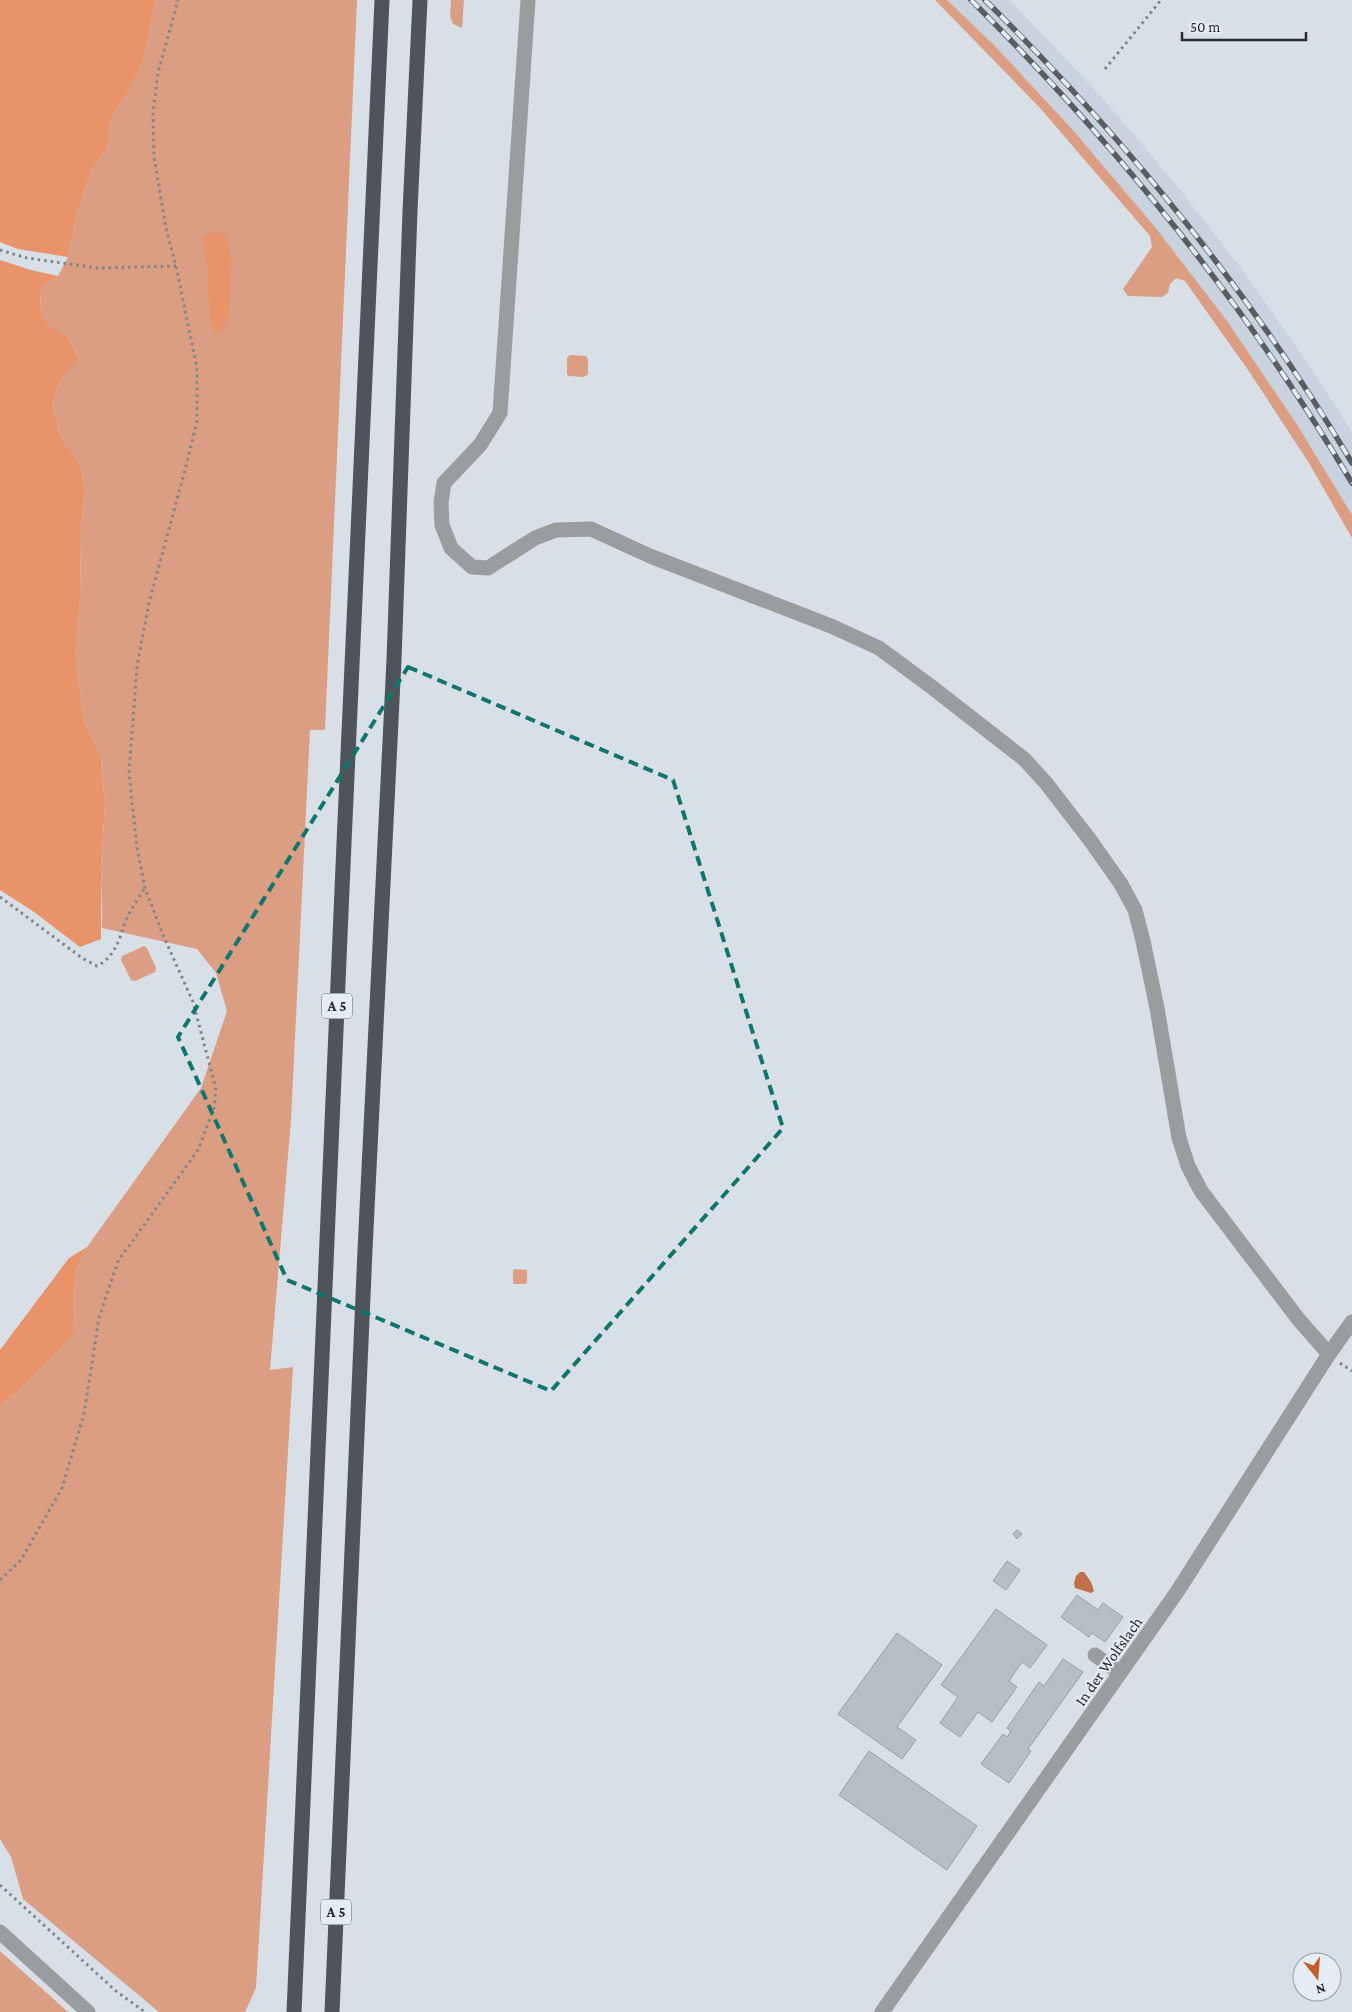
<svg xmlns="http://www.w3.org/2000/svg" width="1352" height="2012" font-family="'Crimson Pro',serif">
  <rect width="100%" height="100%" fill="#d9dfe6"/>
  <path fill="#c8d3df" d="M947,0H1010L1106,102L1178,187L1244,272L1308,364L1352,432V515L1298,426L1227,322L1155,227L1072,129L994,45Z"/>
  <g fill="#db9e83">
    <path d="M156,0H357L325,730H310L291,1120L270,1370L293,1367L256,1988L245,2012H159L23,1899L11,1857L0,1839V1408L9,1397L18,1392L74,1334L75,1274L87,1247L201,1088L227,1011L216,973L197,949L102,928L101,866L105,806L101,758L84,720L76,662L80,599L81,532L85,492L81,467L59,433L53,403L60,380L79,357L69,338L48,324L40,311L41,288L58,276L68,257L77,214L91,170L107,149L112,117L130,89L144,58Z"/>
    <path d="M451,0H464L462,28L453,24L450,16Z"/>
    <path d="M935,0H947L994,45L1072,129L1155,227L1227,321L1298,426L1352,515V538L1309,463L1248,370L1185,281L1176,278L1170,284L1168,293L1162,297L1128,296L1123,289L1152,247L1150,236L1040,108Z"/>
    <path d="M570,355L586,356L588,360V374L584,377L569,376L567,374V358Z"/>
    <path d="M144,946L147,948L156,968L155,972L135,981L131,980L121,960L122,956Z"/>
    <path d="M515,1269L527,1270V1283L525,1284H513V1270Z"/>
    <path d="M0,1951L68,2012H0Z"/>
  </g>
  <g fill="#e9936b">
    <path d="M0,0H156L144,58L130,89L112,117L107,149L91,170L77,214L68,257L18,249L0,242Z"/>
    <path d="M213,231L226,235L231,257L229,317L221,333L214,332C208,312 209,294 208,274C207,262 204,250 203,238Z"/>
    <path d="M0,260L31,270L58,276L41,288L40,311L48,324L69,338L79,358L60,380L53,403L59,433L81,467L85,492L81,532L80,599L76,662L84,720L101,758L105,806L101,866V939L80,947L34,912L0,890Z"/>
    <path d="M87,1247L75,1274L74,1334L18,1392L9,1397L0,1408V1350L69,1258Z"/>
  </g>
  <path fill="#c27049" d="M1080,1572H1084L1091,1582L1094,1591L1091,1593L1075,1588L1074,1583L1076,1576Z"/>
  <g fill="#b8bec5" stroke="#989da4">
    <path d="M1017,1530L1022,1534L1017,1539L1013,1534Z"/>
    <path d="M1007,1561L1020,1570L1006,1590L993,1581Z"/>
    <path d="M1077,1595L1098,1610L1103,1603L1123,1617L1105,1642L1092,1633L1089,1637L1061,1617Z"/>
    <path d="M996,1609L1047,1645L1030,1668L1022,1662L1009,1681L1017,1687L992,1722L978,1712L960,1737L940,1723L958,1697L941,1685Z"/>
    <path d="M897,1633L942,1665L897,1727L916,1740L902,1759L838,1714Z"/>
    <path d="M1063,1659L1083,1672L1028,1749L1031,1751L1009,1783L981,1764L1003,1734L1007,1737L1011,1731L1007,1728L1039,1682L1044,1686Z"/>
    <path d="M869,1751L977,1826L947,1870L839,1795Z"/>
  </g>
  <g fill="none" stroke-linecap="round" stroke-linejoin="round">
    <g stroke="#7f8488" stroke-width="3" stroke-dasharray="2.5 4" stroke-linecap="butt">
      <path d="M1105,69L1161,0"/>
      <path d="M0,250L27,258L98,268L176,266"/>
      <path d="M0,897L82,958L97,966C116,956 119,939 126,920C131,909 138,899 144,889"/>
      <path d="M1340,1363L1352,1371"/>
      <path d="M0,1580L21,1560L62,1488L84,1414L99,1318L118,1261L198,1150L214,1108L216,1089L193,1002L163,935L145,888L137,848L129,773L137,666L149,603L186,466L197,421V368L176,266L166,228L154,157L153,112L158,73L178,0"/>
      <path d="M0,1885L117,1992L145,2012"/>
    </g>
    <g stroke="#9a9da0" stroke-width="15">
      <path d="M528,0L500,413L480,445L444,483L441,503L442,525L451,548L472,567L488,568L535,538L556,530L591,529L650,556L831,626L879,648L933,688L1024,759L1046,783L1090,840L1121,884L1135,910L1143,941L1157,1008L1179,1138L1188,1166L1201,1191L1299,1320L1329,1354"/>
      <path d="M1095,1655L1120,1673"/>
      <path d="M0,1932L88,2012"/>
      <path d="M882,2012L1177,1592L1329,1354L1352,1322"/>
    </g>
    <g stroke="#4f545a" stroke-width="15">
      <path d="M294,2012L344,843L382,0"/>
      <path d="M332,2012L365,1250L394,660L410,211L420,0"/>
    </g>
    <g stroke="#595c60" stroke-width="5.5">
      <g id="rail">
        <path d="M971,0C1117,145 1247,306 1352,483"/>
        <path d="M985,0C1125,138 1252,294 1352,463"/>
      </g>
    </g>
    <use href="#rail" stroke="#e6ecf3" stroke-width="4" stroke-dasharray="11" stroke-linecap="butt"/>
  </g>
  <path fill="none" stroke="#0f766e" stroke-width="4" stroke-dasharray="10 6" stroke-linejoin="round" d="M408,667L673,780L783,1128L551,1391L287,1280L178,1037Z"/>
  <g text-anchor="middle" stroke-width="4" stroke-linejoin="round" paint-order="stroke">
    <g fill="#e6ecf3" stroke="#616568" stroke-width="1">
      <rect x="322" y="993.5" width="30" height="25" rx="4"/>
      <rect x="321" y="1899.5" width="30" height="25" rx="4"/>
    </g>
    <g font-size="15" font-weight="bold" fill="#282b2d">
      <text x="337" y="1011">A 5</text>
      <text x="336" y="1917">A 5</text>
    </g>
    <g font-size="16" fill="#282b2d" stroke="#e6ecf3">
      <text transform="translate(1108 1661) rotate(-55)" y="6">In der Wolfslach</text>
    </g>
  </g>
  <g transform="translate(1317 1977) rotate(163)"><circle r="24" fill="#e6ecf3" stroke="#9a9fa4"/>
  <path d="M0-4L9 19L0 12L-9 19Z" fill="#c25e2a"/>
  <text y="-8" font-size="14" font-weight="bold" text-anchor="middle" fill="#282b2d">N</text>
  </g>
  <path d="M1182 32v8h124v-8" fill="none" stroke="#282b2d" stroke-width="2.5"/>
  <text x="1190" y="32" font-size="15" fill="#282b2d" stroke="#e6ecf3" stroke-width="4" paint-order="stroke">50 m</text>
</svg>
